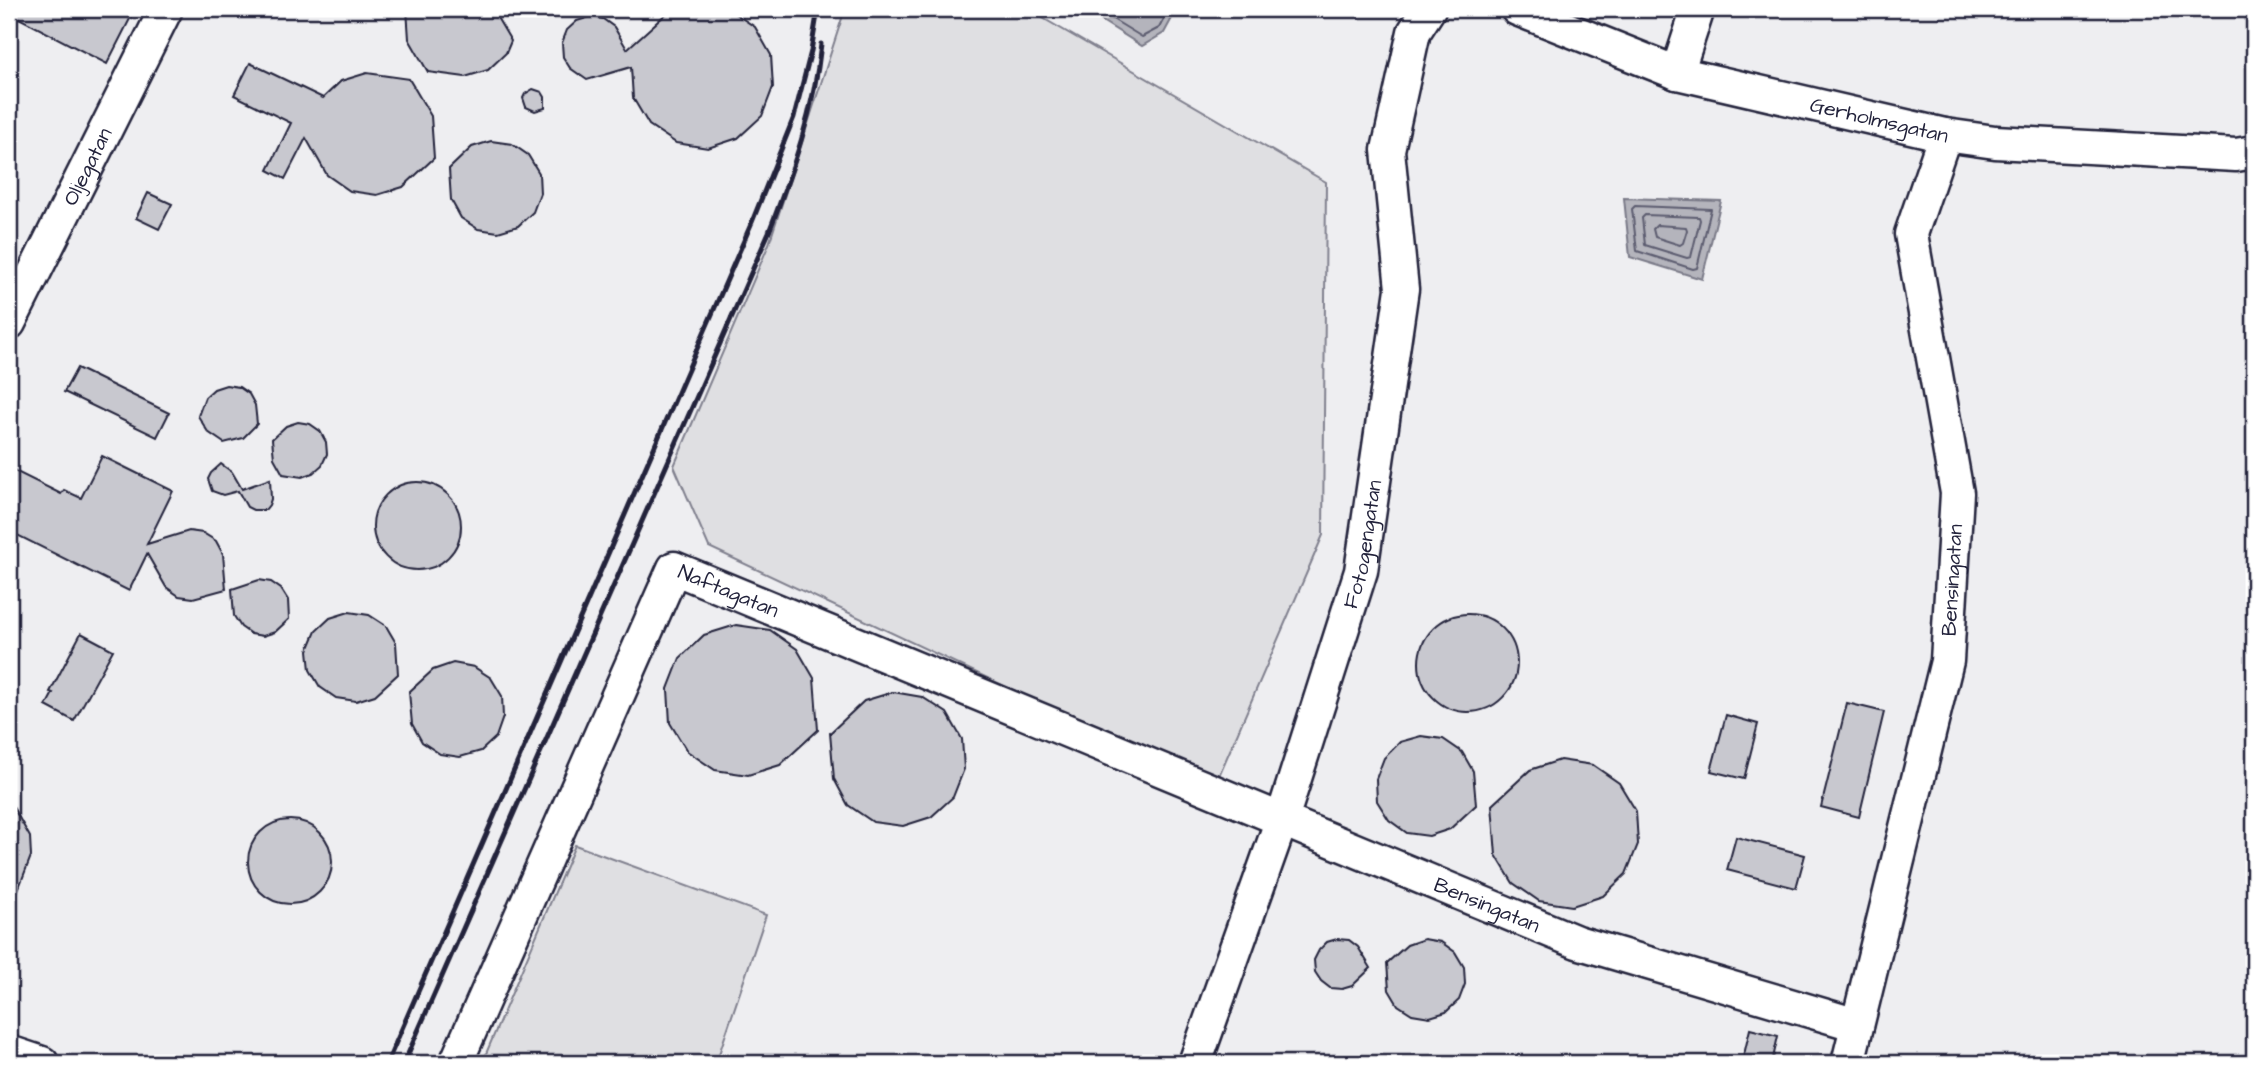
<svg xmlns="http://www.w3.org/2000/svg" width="2263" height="1072" font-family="'Architects Daughter',sans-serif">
  <rect width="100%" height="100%" fill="#fff"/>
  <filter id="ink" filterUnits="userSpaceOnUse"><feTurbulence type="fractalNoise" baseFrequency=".0143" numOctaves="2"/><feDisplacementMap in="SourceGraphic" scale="14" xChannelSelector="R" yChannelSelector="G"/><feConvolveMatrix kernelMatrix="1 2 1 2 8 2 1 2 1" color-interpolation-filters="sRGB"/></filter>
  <g filter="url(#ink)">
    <rect fill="#eeeef1" x="9" y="9" width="2245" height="1054"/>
    <g fill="#dfdfe2" stroke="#80808e" stroke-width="2">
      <path d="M845,9H1027L1326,182L1323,535L1215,785L709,547L674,466L769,244Z"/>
      <path d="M575,845L766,915L716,1063H482Z"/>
    </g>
    <g fill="#b4b4bc" stroke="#7a7a88" stroke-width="2">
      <path d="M1083,9H1177L1164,33L1142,46Z"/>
      <path d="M1624,198L1721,201L1702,279L1630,257Z"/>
    </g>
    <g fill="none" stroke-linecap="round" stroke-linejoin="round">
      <g stroke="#5c5c6f" stroke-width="2">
        <path d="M1096,9L1142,37L1159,28L1169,9"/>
        <path d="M1635,206L1711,209L1697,268L1693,269L1637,251L1632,209Z"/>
        <path d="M1645,215L1699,217L1700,220L1691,257L1687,258L1645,245L1642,218Z"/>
        <path d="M1657,225L1686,227L1687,230L1683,243L1680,245L1655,237L1653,229Z"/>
      </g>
    </g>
    <g fill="#c8c8cf" stroke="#22223b" stroke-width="2">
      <path d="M9,9H135L107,64L9,13Z"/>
      <path d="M407,9H492L511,41L506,53L488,70L465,77L428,72L409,39Z"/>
      <path d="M682,9H728L755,27L771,55L773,87L762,116L738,138L708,148L676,143L649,125L633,98L631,67L587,80L570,68L563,57L562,43L567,30L577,21L590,17L603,19L614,27L627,49L666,14Z"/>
      <path d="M250,63L323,98L341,81L367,73L409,79L431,116L434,158L403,187L377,195L350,191L327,175L306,138L285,179L268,170L291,123L234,95Z"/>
      <path d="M533,89L542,92L545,97V108L535,111L526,107L523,98L525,94Z"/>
      <path d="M491,141L512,144L528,155L539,173L540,193L533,212L518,226L498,232L478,229L461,218L451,200L449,169L472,147Z"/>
      <path d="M148,193L172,204L159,229L136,218Z"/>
      <path d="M77,368L169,413L157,437L64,392Z"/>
      <path d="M226,385L239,387L249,394L255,405L257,424L243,438L224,443L208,432L198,416L205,397L214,389Z"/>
      <path d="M298,422L310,424L320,431L326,442L327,454L322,465L313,473L302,477L283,474L274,458L272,439L286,426Z"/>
      <path d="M102,456L173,491L147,544L189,531L203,533L216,541L223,554L226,589L193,598L179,596L166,587L147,554L129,591L9,531V468L61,494L64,490L81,498Z"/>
      <path d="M221,464L232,472L242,489L270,479L271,499L269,505L265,510H253L247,507L238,491L223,495L212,491L208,479L211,473Z"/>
      <circle cx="417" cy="526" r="44"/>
      <path d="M259,580L271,582L281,589L288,600L289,619L275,632L263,636L251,634L241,627L234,616L232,589Z"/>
      <path d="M349,612L369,615L386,626L396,643L398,674L375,695L356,701L336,698L320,687L310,670L308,650L316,631L330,618Z"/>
      <circle cx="1468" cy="663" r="49"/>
      <path d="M736,625L770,630L797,649L814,678L818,730L780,765L748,775L715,770L687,751L670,723L668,689L680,658L704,635Z"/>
      <path d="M81,633L113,650L74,721L46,706L53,693L50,692Z"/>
      <path d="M453,663L474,667L491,678L502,696L503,717L496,737L481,751L460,757L440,754L422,742L412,724L409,692L433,670Z"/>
      <path d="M893,692L922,697L947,713L962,739L964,769L953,797L931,817L903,826L873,822L848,805L834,779L830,733L864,701Z"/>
      <path d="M1847,703L1884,712L1859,817L1821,807Z"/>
      <path d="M1726,715L1758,724L1744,779L1711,771Z"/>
      <path d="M1421,736L1443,739L1462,752L1473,771L1476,805L1450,829L1429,836L1407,833L1389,820L1377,801L1376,779L1384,758L1400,742Z"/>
      <path d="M1560,760L1593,765L1619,783L1636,811L1638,844L1626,874L1603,896L1572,906L1539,901L1513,883L1496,855L1492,805L1530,770Z"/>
      <path d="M9,800L30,837L31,856L10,911Z"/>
      <circle cx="290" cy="862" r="42"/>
      <path d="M1736,837L1805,855L1796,888L1727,870Z"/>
      <path d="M1337,939L1349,940L1358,947L1371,968L1352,986L1342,989L1330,988L1321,981L1315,972L1314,960L1319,950L1327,942Z"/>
      <path d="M1424,939L1441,942L1455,952L1464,967L1465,984L1459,1000L1446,1012L1430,1017L1412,1014L1398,1005L1389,990L1387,963L1407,945Z"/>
      <path d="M1750,1029L1778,1036L1772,1063H1742Z"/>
    </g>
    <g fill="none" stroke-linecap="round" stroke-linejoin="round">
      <g stroke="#22223b" stroke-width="37">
        <g id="minor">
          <path id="s1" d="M1517,9L1677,73L1945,135L1995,142L2236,155L2254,152"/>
          <path d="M1677,73L1698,9"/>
          <path id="s2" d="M9,323L166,9"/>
          <path d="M9,1052L42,1063"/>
          <path id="s3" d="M456,1063L674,568L1577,942L1857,1025"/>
          <path id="s4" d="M1195,1063L1282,819L1361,571L1402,289L1388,150L1414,32L1429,9"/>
          <path id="s5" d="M1848,1063L1947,661L1957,493L1911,234L1945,135"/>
        </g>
      </g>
      <use href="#minor" stroke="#fff" stroke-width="32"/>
      <g stroke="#22223b" stroke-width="5">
        <path d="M387,1063L752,222L794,117L811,51L818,9"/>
        <path d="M404,1063L769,232C793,169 814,112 821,44"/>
      </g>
    </g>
  </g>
  <g text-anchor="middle" stroke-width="5" stroke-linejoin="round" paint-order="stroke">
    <g font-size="21" fill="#22223b" stroke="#fff">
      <text dy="7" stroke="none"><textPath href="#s1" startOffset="380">Gerholmsgatan</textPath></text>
      <text dy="7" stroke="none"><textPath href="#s2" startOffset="175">Oljegatan</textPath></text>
      <text dy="7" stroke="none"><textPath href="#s4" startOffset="546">Fotogengatan</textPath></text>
      <text dy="7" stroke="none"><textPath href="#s5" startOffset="495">Bensingatan</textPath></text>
      <text dy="7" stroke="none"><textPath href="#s3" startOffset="600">Naftagatan</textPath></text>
      <text dy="7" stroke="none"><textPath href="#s3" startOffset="1421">Bensingatan</textPath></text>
    </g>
  </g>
  <rect width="2263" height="1072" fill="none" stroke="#fff" stroke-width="35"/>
  <rect x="18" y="18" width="2228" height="1037" fill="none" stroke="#22223b" stroke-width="2.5" filter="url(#ink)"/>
</svg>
